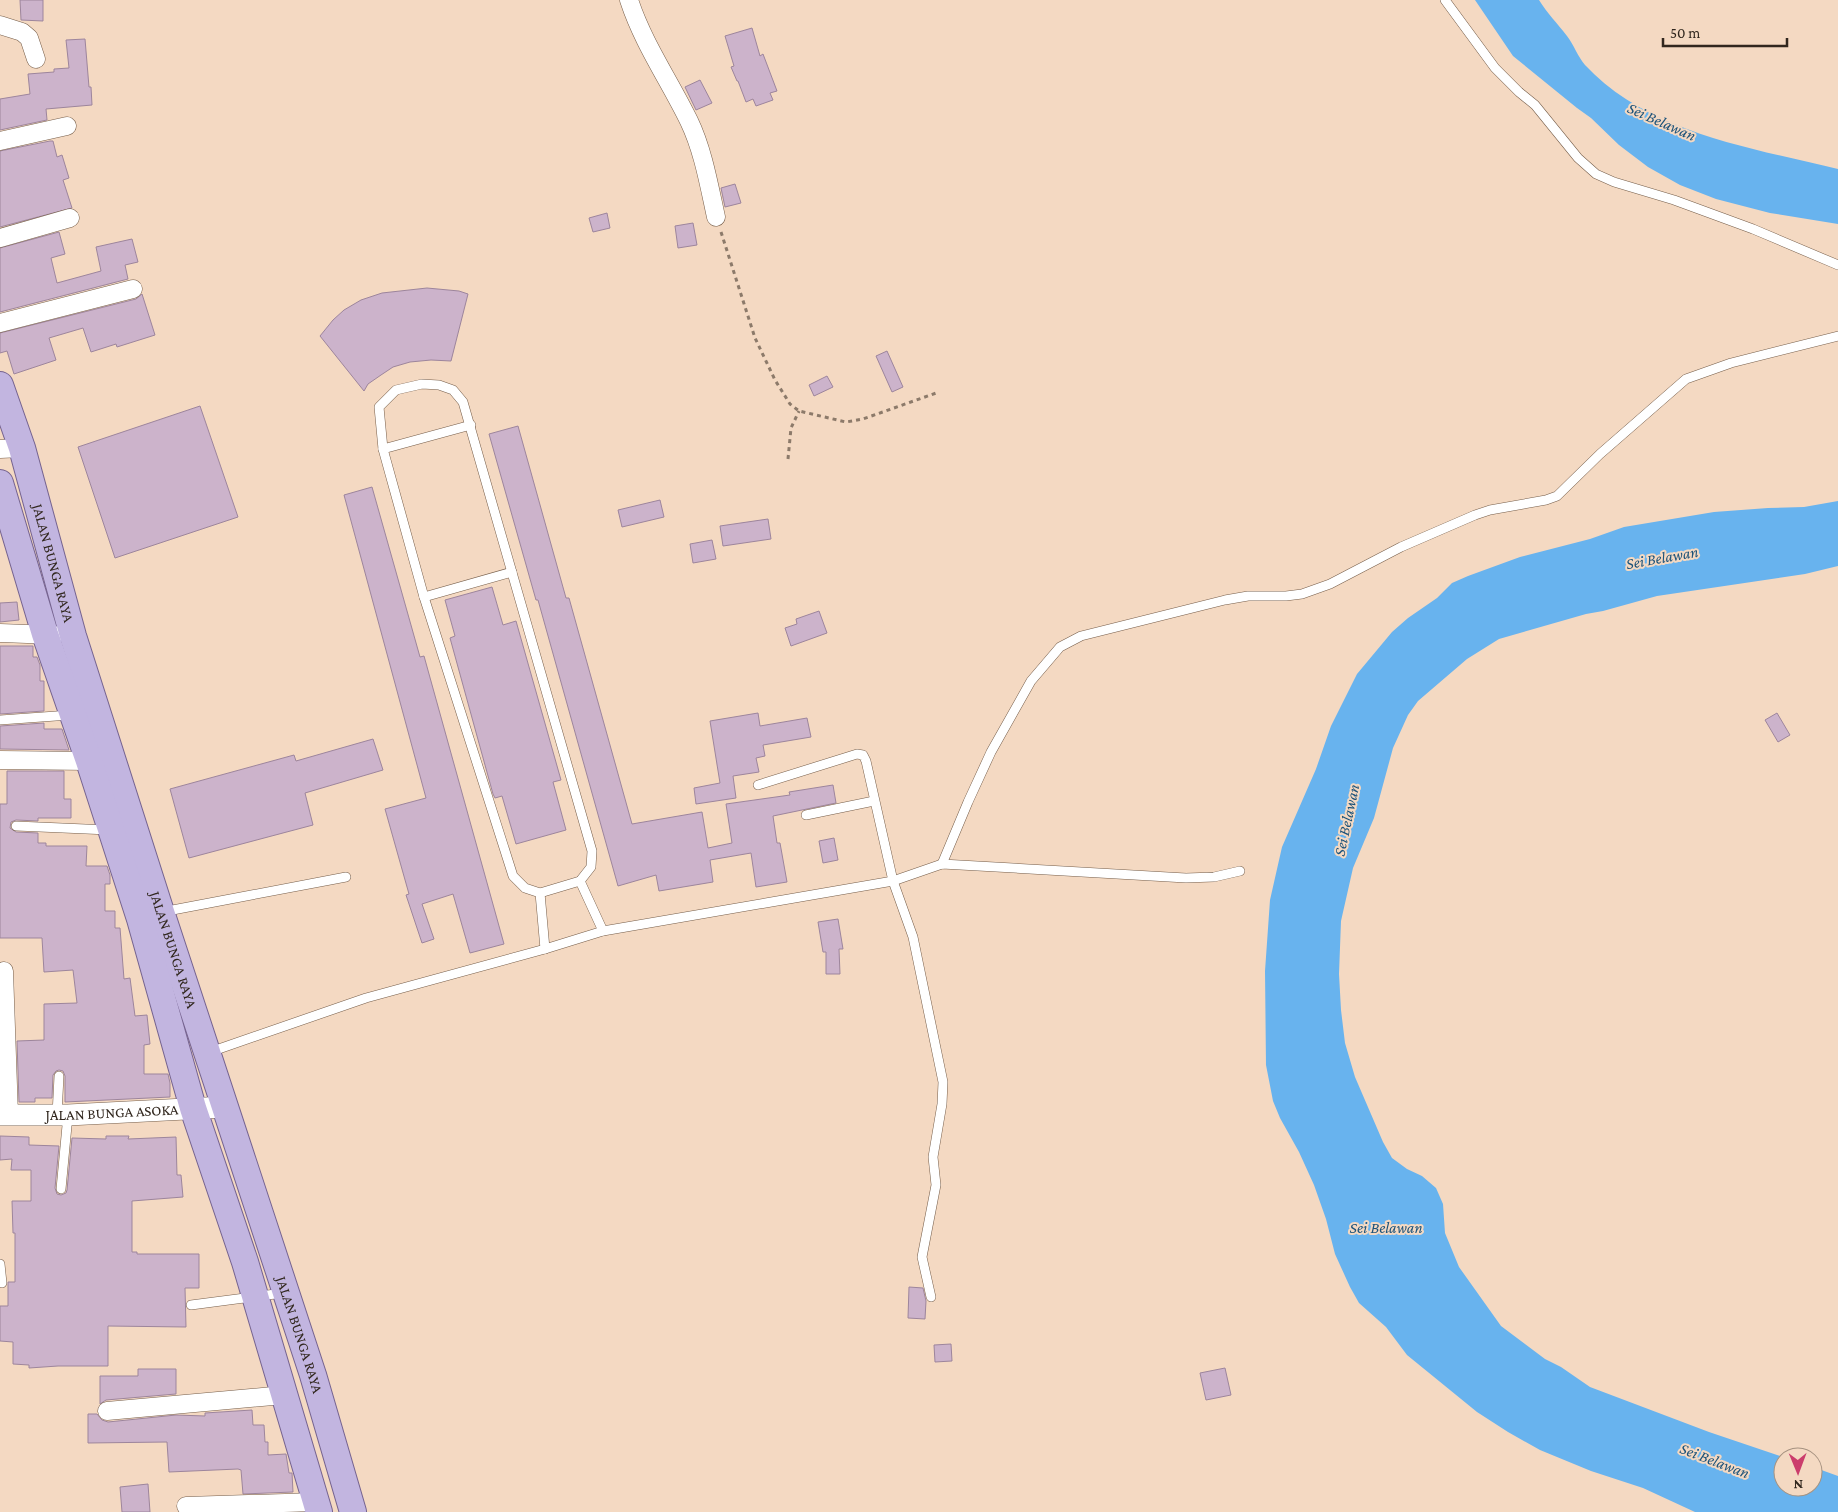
<svg xmlns="http://www.w3.org/2000/svg" width="1838" height="1512" font-family="'Crimson Pro',serif">
  <rect width="100%" height="100%" fill="#f4d9c2"/>
  <g fill="#68b3ee">
    <path d="M1475,0H1539C1547,13 1558,24 1567,36C1574,45 1578,57 1585,65C1648,133 1752,148 1838,169V224L1770,213L1716,199L1680,185L1648,167L1619,145L1591,118L1577,108L1513,56Z"/>
    <path d="M1838,501V566L1805,574L1657,596L1603,611L1586,614L1499,639L1467,659L1418,701L1408,715L1393,748L1374,818L1353,868L1341,921L1339,974L1341,1010L1345,1043L1355,1077L1383,1142L1392,1158L1407,1169L1422,1176L1436,1188L1443,1204L1445,1233L1459,1267L1501,1326L1545,1359L1561,1367L1590,1387L1709,1432L1783,1457V1487H1813V1467L1838,1476V1512H1695L1643,1488L1591,1471L1540,1450L1508,1432L1477,1412L1407,1355L1386,1327L1359,1303L1350,1287L1335,1254L1326,1219L1314,1185L1299,1152L1280,1118L1273,1101L1266,1065L1265,971L1270,900L1282,847L1316,769L1331,726L1357,674L1392,632L1408,618L1437,598L1452,583L1468,576L1520,557L1590,539L1624,527L1714,512L1768,508L1804,507Z"/>
  </g>
  <g fill="#ccb3cb" stroke="#9d859c">
    <path d="M20,0H43V21L21,20Z"/>
    <path d="M752,28L760,56L763,54L777,91L770,93L773,100L756,106L753,99L746,102L738,81H737L731,67L734,66L725,36Z"/>
    <path d="M85,39L89,87H91L92,105L46,109L47,120L0,130V99L30,94L28,74L54,72V69L69,68L66,40Z"/>
    <path d="M700,80L712,103L696,110L685,87Z"/>
    <path d="M50,141H53L57,157L62,155L69,178L63,180L72,208L0,227V151Z"/>
    <path d="M735,184L741,203L725,207L721,188Z"/>
    <path d="M607,213L610,228L593,232L589,218Z"/>
    <path d="M693,223L697,245L678,248L675,226Z"/>
    <path d="M59,232L65,254L51,258L57,283L101,271L96,247L132,239L138,262L125,265L128,279L0,312V248Z"/>
    <path d="M427,288L459,291L468,294L451,361L431,360L410,362L393,367L381,375L368,384L364,391L320,336L333,320L344,310L361,300L382,293Z"/>
    <path d="M142,294L155,335L117,347L116,344L91,352L83,328L49,338L56,360L14,374L7,351L0,353V333L136,299Z"/>
    <path d="M887,351L903,387L892,392L876,356Z"/>
    <path d="M827,376L833,387L814,396L809,385Z"/>
    <path d="M200,406L238,517L115,558L78,447Z"/>
    <path d="M518,426L566,598H569L632,824L702,812L708,848L732,843L726,804L790,795L789,792L833,785L836,803L773,816L777,843H780L787,882L756,887L751,853L710,860L713,882L659,891L656,875L618,886L538,600H536L489,434Z"/>
    <path d="M372,487L420,657L424,656L504,944L470,953L453,894L422,904L434,939L422,943L406,895L409,894L385,809L426,798L344,495Z"/>
    <path d="M660,500L664,517L622,527L618,510Z"/>
    <path d="M768,519L771,539L723,546L720,526Z"/>
    <path d="M712,540L716,559L693,563L690,544Z"/>
    <path d="M492,587L503,625L516,621L561,780L553,782L566,830L516,844L502,796L495,798L493,794L450,638L455,636L445,600Z"/>
    <path d="M17,602L19,620L0,622V603Z"/>
    <path d="M819,611L827,633L791,646L785,628L797,624L796,619Z"/>
    <path d="M0,646H33V657H37L40,665V681H44V711L0,714Z"/>
    <path d="M758,713L760,726L807,718L811,737L763,745L765,756L756,758L759,772L733,776L736,798L696,804L694,788L720,783L710,721Z"/>
    <path d="M1777,713L1790,735L1778,742L1765,720Z"/>
    <path d="M44,723V729H62L69,750L0,749V726Z"/>
    <path d="M373,739L383,770L305,793L313,825L189,858L170,789L294,755L296,761Z"/>
    <path d="M7,771H64V799H71V818H38V821L16,820L11,822L10,828L16,832L38,833V843H46V846H87L86,866H107L110,875V884H105V911H115V928H120L124,979L130,978L135,1016L147,1015L150,1044L144,1045V1074H168L170,1083V1097L65,1102V1076L63,1071L59,1070L56,1071L53,1075L52,1098H35V1102H19L17,1041L44,1040V1004L77,1003L73,970L44,972L42,938H0V804H7Z"/>
    <path d="M834,838L838,860L823,863L819,841Z"/>
    <path d="M838,919L843,949H839L840,974H826V952H823L818,922Z"/>
    <path d="M0,1136L29,1137V1145L59,1146L55,1188L57,1194L61,1195L66,1193L67,1190L72,1138L106,1139V1136H129L128,1139L176,1137L177,1175H181L183,1197L132,1201V1252H137V1254H199V1288H185L186,1327L108,1326V1366H58L29,1368V1365L13,1364V1342L0,1341V1306H8V1282H15V1233H13L12,1201H31V1170H11L12,1159L0,1160Z"/>
    <path d="M909,1287L923,1288L926,1301L925,1319L908,1318Z"/>
    <path d="M951,1344L952,1361L935,1362L934,1345Z"/>
    <path d="M1225,1368L1231,1395L1206,1400L1200,1373Z"/>
    <path d="M138,1369H176V1394L106,1400L100,1404V1376H138Z"/>
    <path d="M252,1410L253,1425H264L265,1442H268V1455L286,1454L289,1473H292L293,1492L243,1494L241,1470L238,1469L169,1472L167,1442L88,1443V1414H97L102,1420L108,1422L176,1415L205,1416V1413Z"/>
    <path d="M148,1484L150,1512H122L120,1487Z"/>
  </g>
  <g fill="none" stroke-linecap="round" stroke-linejoin="round">
    <g stroke="#765e4a" stroke-width="10">
      <g id="service">
        <path d="M1445,0L1495,68L1519,92L1535,105L1578,158L1596,174L1614,182L1674,200L1753,229L1838,265"/>
        <path d="M383,449L471,425"/>
        <path d="M424,597L512,572"/>
        <path d="M0,720L70,715"/>
        <path d="M758,785L857,754L863,755L866,761L893,881L913,937L943,1082L942,1104L933,1157L936,1185L922,1257L931,1297"/>
        <path d="M806,815L874,801"/>
        <path d="M16,826L109,830"/>
        <path d="M942,864L968,802L991,752L1031,681L1060,647L1081,636L1225,600L1248,596H1286L1302,594L1330,584L1401,547L1475,515L1490,510L1546,500L1557,496L1600,454L1686,379L1731,363L1838,336"/>
        <path d="M540,893L580,881"/>
        <path d="M162,912L346,877"/>
        <path d="M545,949L540,893L525,888L513,876L424,597L383,449L379,407L396,390L422,384L439,385L453,390L463,402L592,851L591,867L580,881L603,931"/>
        <path d="M210,1052L366,998L545,949L603,931L893,881L942,864L1186,878L1214,877L1240,871"/>
        <path d="M57,1115L59,1076"/>
        <path d="M61,1189L68,1115"/>
        <path d="M0,1264L2,1283"/>
        <path d="M191,1305L283,1293"/>
      </g>
    </g>
    <g stroke="#765e4a" stroke-width="19">
      <g id="minor">
        <path d="M629,0C643,43 669,80 689,121C703,150 709,185 716,217"/>
        <path d="M0,25L22,32L29,38L36,59"/>
        <path d="M0,141L67,126"/>
        <path d="M0,238L70,218"/>
        <path d="M0,323L133,289"/>
        <path d="M0,449L22,448"/>
        <path d="M0,633L54,635"/>
        <path d="M0,760L89,761"/>
        <path d="M4,971L9,1115"/>
        <path d="M107,1411L284,1395"/>
        <path d="M186,1506L316,1502"/>
      </g>
    </g>
    <g stroke="#765e4a" stroke-width="22">
      <g id="tertiary">
        <path id="s1" d="M0,1115H68L225,1107"/>
      </g>
    </g>
    <g stroke="#75638f" stroke-width="28">
      <g id="primary">
        <path id="s2" d="M0,385L22,448L73,636L161,912L313,1375L353,1512"/>
        <path d="M0,483L45,634L89,761L140,919L193,1108L245,1262L319,1512"/>
      </g>
    </g>
    <g stroke="#8c7a6a" stroke-width="3" stroke-dasharray="4 4" stroke-linecap="butt">
      <path d="M721,232L755,338L775,380L790,404L799,411L846,422L863,419L939,392"/>
      <path d="M788,459L791,428L799,411"/>
    </g>
    <use href="#service" stroke="#fff" stroke-width="9"/>
    <use href="#minor" stroke="#fff" stroke-width="18"/>
    <use href="#tertiary" stroke="#fff" stroke-width="21"/>
    <use href="#primary" stroke="#c2b5e0" stroke-width="26"/>
  </g>
  <g text-anchor="middle" stroke-width="4" stroke-linejoin="round" paint-order="stroke">
    <g font-size="15" fill="#31271e" stroke="#f4d9c2">
      <text dy="5" stroke="none"><textPath href="#s2" startOffset="186">JALAN BUNGA RAYA</textPath></text>
      <text dy="5" stroke="none"><textPath href="#s2" startOffset="591">JALAN BUNGA RAYA</textPath></text>
      <text dy="5" stroke="none"><textPath href="#s1" startOffset="112">JALAN BUNGA ASOKA</textPath></text>
      <text dy="5" stroke="none"><textPath href="#s2" startOffset="996">JALAN BUNGA RAYA</textPath></text>
    </g>
    <g font-size="16" font-style="italic" fill="#1c5279" stroke="#f4d9c2">
      <text transform="translate(1662 121) rotate(24)" y="6">Sei Belawan</text>
      <text transform="translate(1662 557) rotate(-10)" y="6">Sei Belawan</text>
      <text transform="translate(1346 820) rotate(-78)" y="6">Sei Belawan</text>
      <text x="1386" y="1233">Sei Belawan</text>
      <text transform="translate(1715 1460) rotate(21)" y="6">Sei Belawan</text>
    </g>
  </g>
  <g transform="translate(1798 1472) rotate(179)"><circle r="24" fill="#f4d9c2" stroke="#a69280"/>
  <path d="M0-4L9 19L0 12L-9 19Z" fill="#cb3d6c"/>
  <text y="-8" font-size="14" font-weight="bold" text-anchor="middle" fill="#31271e">N</text>
  </g>
  <path d="M1663 38v8h124v-8" fill="none" stroke="#31271e" stroke-width="2.5"/>
  <text x="1670" y="38" font-size="15" fill="#31271e" stroke="#f4d9c2" stroke-width="4" paint-order="stroke">50 m</text>
</svg>
